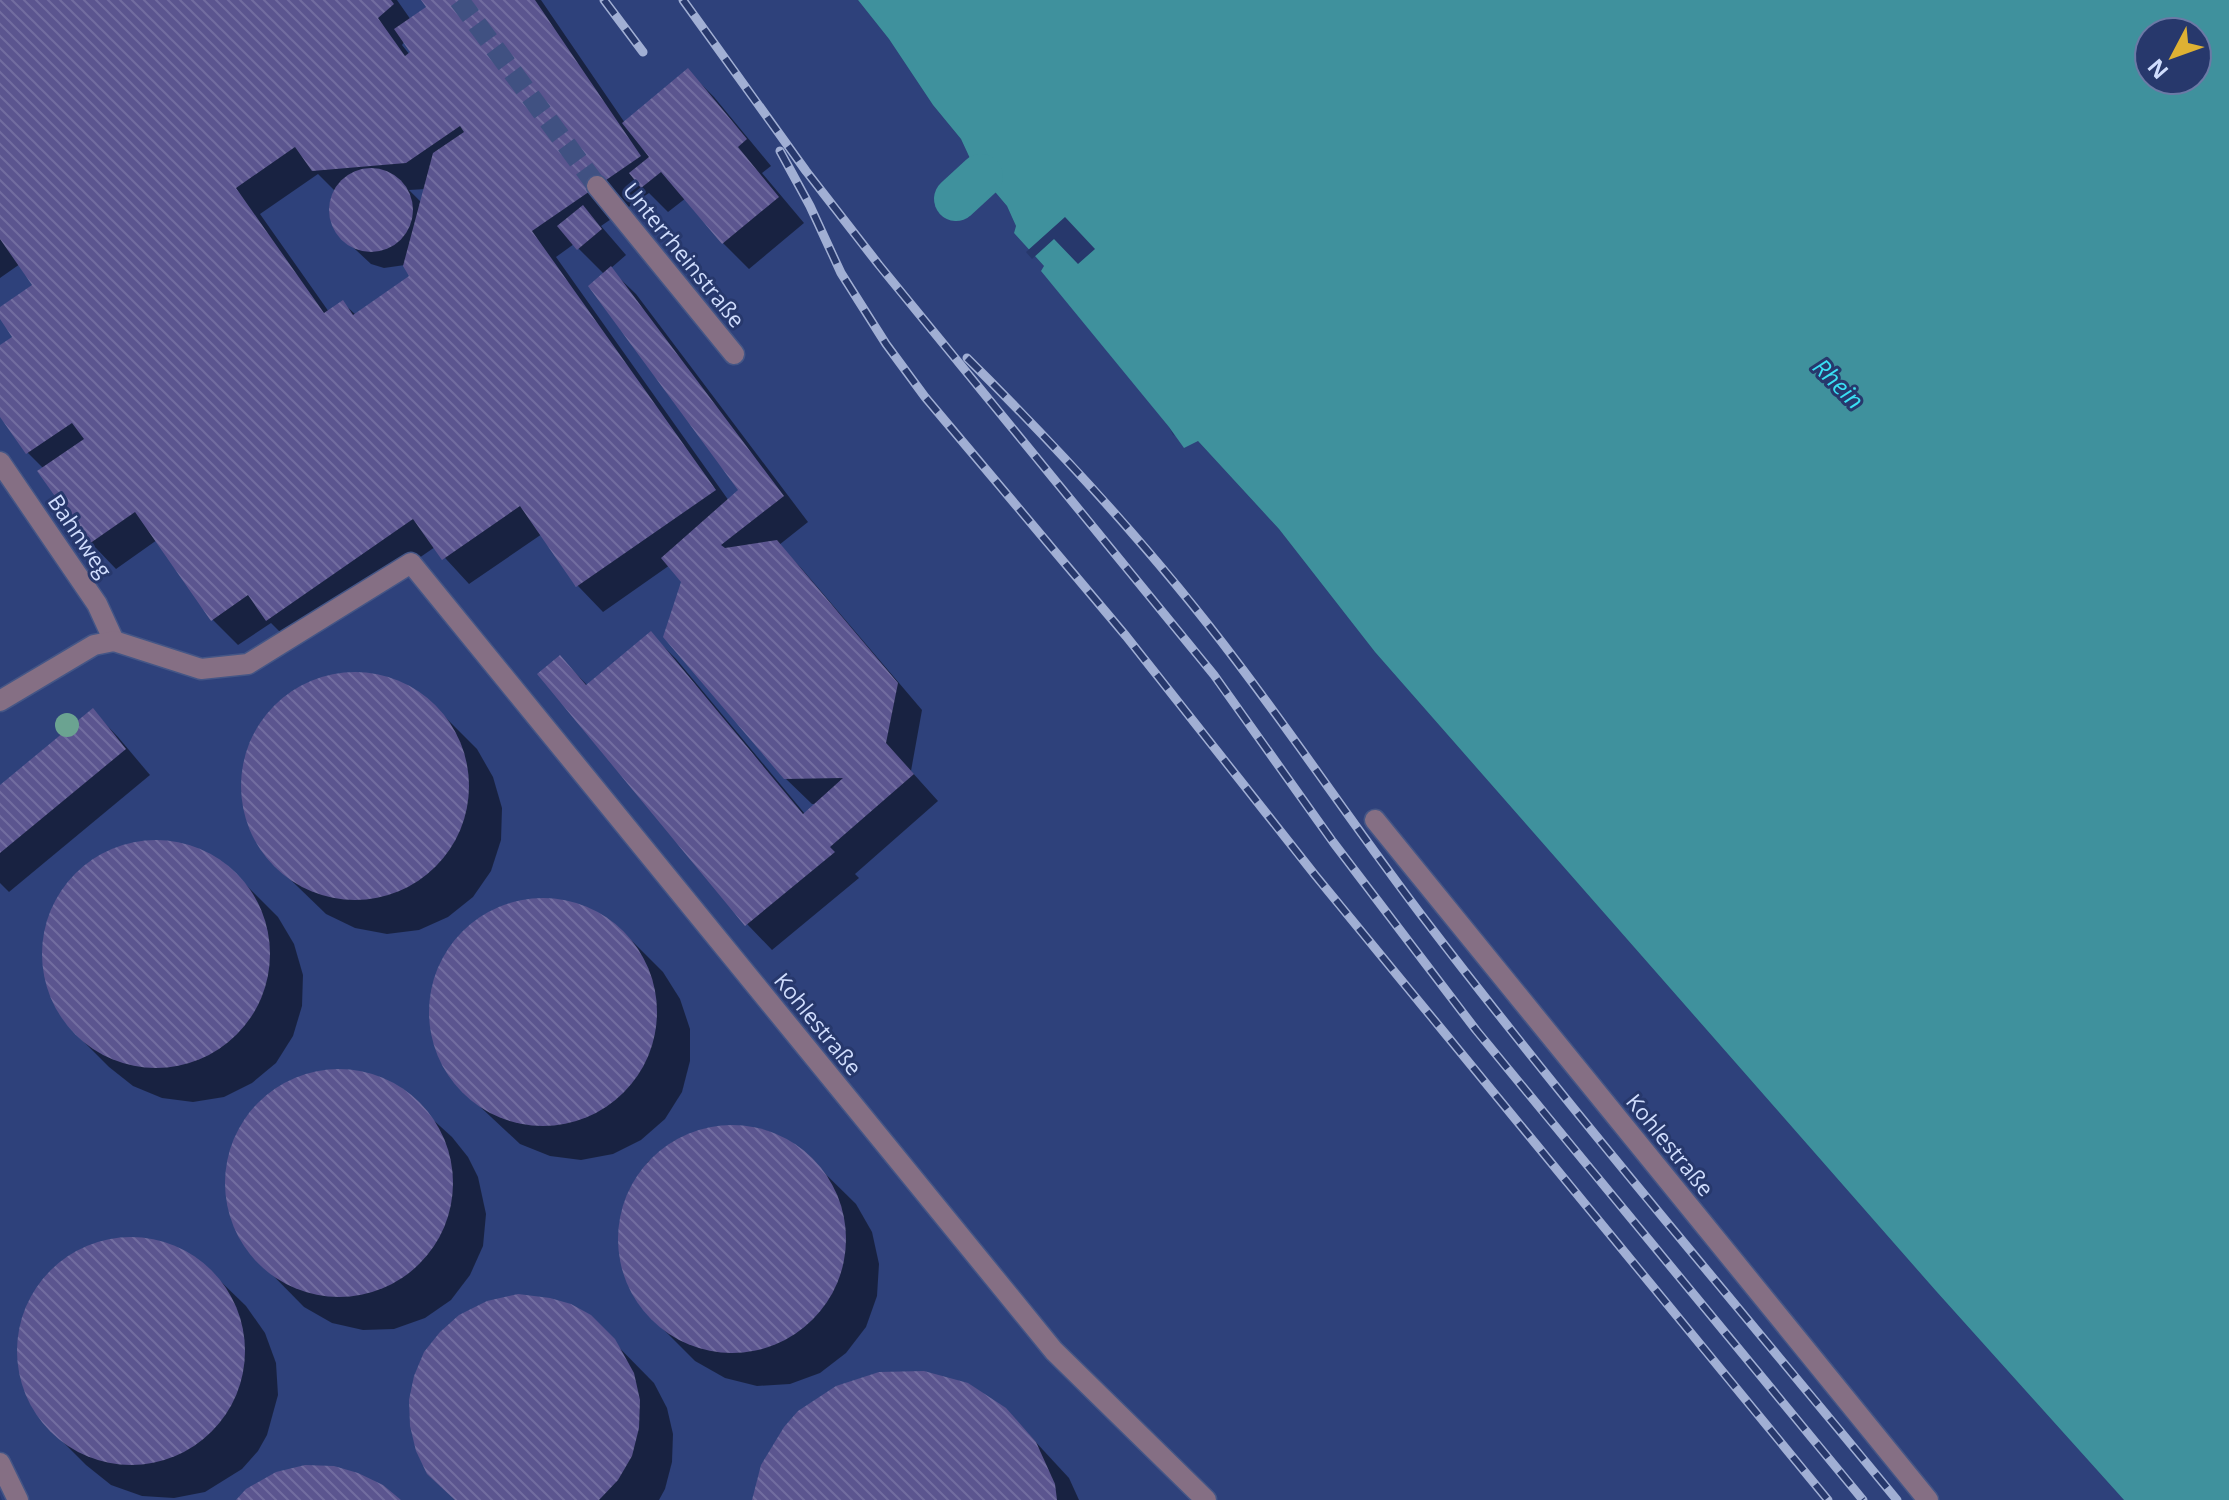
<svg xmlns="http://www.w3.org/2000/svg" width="2229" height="1500" font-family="'Open Sans',sans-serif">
  <defs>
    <pattern id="building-back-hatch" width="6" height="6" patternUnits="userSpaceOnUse" patternTransform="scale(2)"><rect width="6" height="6" fill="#5b558f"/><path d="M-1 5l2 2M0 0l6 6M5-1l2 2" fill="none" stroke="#726da0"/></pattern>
  </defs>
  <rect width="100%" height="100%" fill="#27386c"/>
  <path fill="#2e417b" d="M0,0H858L889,39L933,105L961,139L974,167L1007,206L1016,226L1014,233L1044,266L1169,427L1173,435L1198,441L1279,529L1375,652L1936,1291L2124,1500H2L0,1495Z"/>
  <path fill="#3f919d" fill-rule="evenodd" d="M858,0H2229V1500H2124L1936,1291L1375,652L1279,529L1198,441L1184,448L1169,427L1041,271L1044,266L1014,233L1016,226L1007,206L974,167L961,139L933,105L889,39ZM2149,32H2197V80H2149Z"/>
  <path fill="#27386c" d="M1065,217L1095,249L1078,264L1054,239L1032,259L1026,252Z"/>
  <g fill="#0007" fill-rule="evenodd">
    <path d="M0,0H397L411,20L429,8L424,0H541L625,123L688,71L714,97L771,166L762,173L804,223L749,269L723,243L686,198L668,212L649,193L601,226L626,255L610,269L636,294L808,522L779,545L802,569L922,710L911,771L938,801L855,874L859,878L772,950L747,924L560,657L588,686L651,634L676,659L805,814L817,804H812L785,778L683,582L670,565L603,612L578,586L542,534L469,584L435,547L293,645L271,623L238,645L213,620L157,540L116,569L91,543L40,472L44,469L28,453L0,414V348L15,337L0,315V309L34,285L20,264L0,278ZM405,41L413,53L410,55L402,45ZM318,174L335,191L332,201L334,227L342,237L371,264L384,268L405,265L412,276L356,315L343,303L329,312L260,214ZM426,189L422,203L409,190ZM574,244L604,274L741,490L729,501L556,257Z"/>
    <path d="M358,673L389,679L418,693L442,714L477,749L493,777L502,808L501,840L491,871L473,897L448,917L419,930L387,934L355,928L326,914L268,858L252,832L243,806L242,779L247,752L258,727L275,706L296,689L332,676Z"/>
    <path d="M93,711L118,737L150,775L9,892L0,883V788Z"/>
    <path d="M159,841L184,845L215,858L244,883L278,917L294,944L303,975L302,1006L293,1036L276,1063L252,1083L224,1097L193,1102L162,1098L133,1086L109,1067L74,1032L56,1006L45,977L43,945L50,915L65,887L87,864L99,856L135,843Z"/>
    <path d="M545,899L576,904L604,917L629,938L663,972L680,999L690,1029V1061L682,1092L665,1119L641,1140L613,1154L581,1160L550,1156L520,1144L460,1088L446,1069L436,1046L431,1022L432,993L442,963L460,936L484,916L513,903Z"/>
    <path d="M349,1071L374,1076L397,1087L452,1137L468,1157L478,1177L486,1214L483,1246L470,1275L451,1300L425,1318L394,1329L363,1330L332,1323L304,1307L247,1249L232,1221L226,1189L229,1157L240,1128L260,1102L286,1083L315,1073Z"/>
    <path d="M736,1126L768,1131L797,1146L856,1204L872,1232L879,1264L877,1296L866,1327L846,1353L820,1373L790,1384L757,1386L725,1378L695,1361L646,1312L625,1274L620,1253V1220L630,1189L648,1162L674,1141L704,1129Z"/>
    <path d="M123,1239L155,1241L185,1253L211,1272L246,1306L265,1333L276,1363L278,1395L267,1435L258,1451L242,1469L205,1492L174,1498L142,1496L111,1485L86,1465L51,1430L32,1405L21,1374L18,1342L25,1311L41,1283L64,1261L92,1245Z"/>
    <path d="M589,1317L654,1383L667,1408L673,1434L672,1462L665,1489L659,1500H456Z"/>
    <path d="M1005,1409L1069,1478L1079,1500H754Z"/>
  </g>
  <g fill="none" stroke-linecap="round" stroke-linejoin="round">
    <path stroke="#3f919d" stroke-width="44" d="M956,199L981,176"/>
  </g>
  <g fill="url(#building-back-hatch)" fill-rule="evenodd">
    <path d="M0,0H391L394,4L378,18L405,56L410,52L394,29L426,7L421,0H535L641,156L532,231L716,490L576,587L520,506L442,560L413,519L266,621L248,595L211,621L135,512L89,544L37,471L84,439L72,423L26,454L0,417V345L12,337L0,319V307L32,285L0,239ZM460,126L464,132L433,153L403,266L409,276L353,315L343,300L324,313L236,188L295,147L312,171L406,163Z"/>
    <path d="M688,68L747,139L738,147L779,197L722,244L661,172L641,188L629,173L649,157L622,123Z"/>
    <circle cx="371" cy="210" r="42"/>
    <path d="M583,205L602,229L577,250L557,226Z"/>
    <path d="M611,266L784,496L721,545L725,548L777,540L898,683L886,743L914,774L830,847L835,852L745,926L537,674L560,655L586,685L651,631L803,814L843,778L784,779L663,637L681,582L661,558L738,490L588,286Z"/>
    <circle cx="355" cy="786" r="114"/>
    <path d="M93,708L126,749L0,853V785Z"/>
    <circle cx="156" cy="954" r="114"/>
    <circle cx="543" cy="1012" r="114"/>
    <circle cx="339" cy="1183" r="114"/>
    <circle cx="732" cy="1239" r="114"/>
    <circle cx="131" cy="1351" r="114"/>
    <path d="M518,1294L550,1298L571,1304L591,1315L615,1339L634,1373L640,1400L639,1428L632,1456L618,1480L599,1500H455L427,1474L416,1451L410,1426L409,1400L414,1376L424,1352L440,1332L459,1315L487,1301Z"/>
    <path d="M924,1371L968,1383L1006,1408L1036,1442L1055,1484L1057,1500H752L761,1465L784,1427L798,1411L836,1386L879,1372Z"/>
    <path d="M305,1465L334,1466L358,1473L383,1485L401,1500H236L246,1489L276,1472Z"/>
  </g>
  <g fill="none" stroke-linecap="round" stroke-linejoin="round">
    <path stroke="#405182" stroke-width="20" stroke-dasharray="20 10" stroke-linecap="butt" d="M459,0L597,186"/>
    <g stroke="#455686" stroke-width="23">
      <g id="minor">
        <path d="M597,186L734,354"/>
        <path d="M0,462L97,604L114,641"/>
        <path d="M0,701L94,645L114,641L201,669L248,664L411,563L1054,1351L1206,1500"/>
        <path d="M1375,820L1928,1500"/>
        <path d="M0,1463L18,1500"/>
      </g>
    </g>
    <use href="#minor" stroke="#856f84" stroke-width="20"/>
    <g stroke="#a1afd4" stroke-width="9">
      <g id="rail">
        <path d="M604,0L643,52"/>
        <path d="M683,0L806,171L879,265L1214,675L1333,842L1476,1030L1863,1500"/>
        <path d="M780,151L810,206L841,273L886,344L925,397L1126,636L1315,875L1828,1500"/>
        <path d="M967,358C1064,454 1155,553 1237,662C1303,749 1363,839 1429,925C1579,1121 1741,1310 1897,1500"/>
      </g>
    </g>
    <use href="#rail" stroke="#27386c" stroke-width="6" stroke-dasharray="18" stroke-linecap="butt"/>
  </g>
  <circle fill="#6ba391" cx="67" cy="725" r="12"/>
  <g text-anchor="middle" stroke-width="6" stroke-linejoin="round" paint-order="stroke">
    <g font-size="22" fill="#d0ddfd" stroke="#27386c">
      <text transform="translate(684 255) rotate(51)" y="8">Unterrheinstraße</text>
      <text transform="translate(80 536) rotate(56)" y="8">Bahnweg</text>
      <text transform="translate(818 1024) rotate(51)" y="8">Kohlestraße</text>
      <text transform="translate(1670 1145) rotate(51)" y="8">Kohlestraße</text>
    </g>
    <g font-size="24" font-style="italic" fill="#39dff4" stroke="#27386c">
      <text transform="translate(1838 384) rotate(45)" y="8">Rhein</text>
    </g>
  </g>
  <g transform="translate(2173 56) rotate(229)"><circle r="38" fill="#27386c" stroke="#6b7aa6" stroke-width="2"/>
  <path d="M0-6L14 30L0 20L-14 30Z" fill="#deb133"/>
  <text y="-12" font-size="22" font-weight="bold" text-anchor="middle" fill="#d0ddfd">N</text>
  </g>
</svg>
